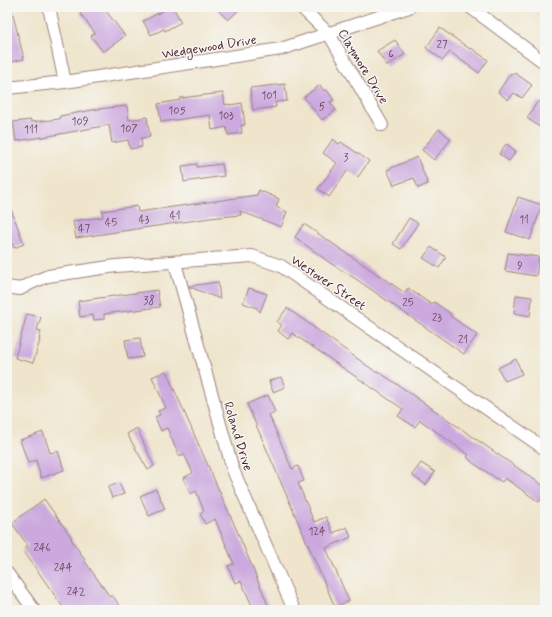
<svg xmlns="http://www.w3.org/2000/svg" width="552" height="617" font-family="Mynerve,sans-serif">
  <rect width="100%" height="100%" fill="#f6f6f2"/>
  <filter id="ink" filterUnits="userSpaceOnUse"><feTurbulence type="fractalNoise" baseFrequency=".025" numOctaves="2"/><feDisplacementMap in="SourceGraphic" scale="8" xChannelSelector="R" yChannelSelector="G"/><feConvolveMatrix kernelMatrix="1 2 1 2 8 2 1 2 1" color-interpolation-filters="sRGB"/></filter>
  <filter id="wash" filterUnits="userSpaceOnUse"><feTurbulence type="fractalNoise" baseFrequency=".012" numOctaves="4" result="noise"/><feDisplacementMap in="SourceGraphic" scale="16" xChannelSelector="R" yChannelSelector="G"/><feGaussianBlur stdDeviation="0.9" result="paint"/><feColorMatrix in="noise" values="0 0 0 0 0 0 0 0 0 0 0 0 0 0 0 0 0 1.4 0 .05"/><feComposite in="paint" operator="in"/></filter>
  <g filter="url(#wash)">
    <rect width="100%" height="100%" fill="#efe5cc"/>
    <g id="blocks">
      <g fill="#cba8de">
        <path d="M7,7H11L24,59L7,63Z"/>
        <path d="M89,7H103L125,36L103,52L91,36L95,33L80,13Z"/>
        <path d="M170,7H173L181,22L165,31L164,29L151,35L143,21Z"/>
        <path d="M215,7H242L228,20Z"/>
        <path d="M440,28L470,49L471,48L488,60L479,73L450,52L443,60L426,48Z"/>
        <path d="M395,40L405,54L387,66L377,51Z"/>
        <path d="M511,73L513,75L515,73L532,85L522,98L514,93L508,100L498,92Z"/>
        <path d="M285,84L287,101L275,102L276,107L253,110L250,88Z"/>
        <path d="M320,85L324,91L326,89L334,100L330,102L336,110L322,120L304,97Z"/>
        <path d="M223,93L225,105L229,104V105L242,103L245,125H241L242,133L228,135L226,127L212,130L210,115L161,122L158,104L180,100V98Z"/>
        <path d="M538,101L545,106V131L527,118Z"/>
        <path d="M127,106L129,120L147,117L150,137L141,138L142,147L130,149L128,140L112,143L109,125L49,136L16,141L13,122L31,120V122L60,119V116L98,109Z"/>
        <path d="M439,129L451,139L434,160L422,150Z"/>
        <path d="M333,139L339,144L341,142L369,161L358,177L348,170L329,197L318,189L337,163L323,153Z"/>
        <path d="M506,144L516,151L509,161L499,154Z"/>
        <path d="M417,157L428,184L418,188L414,178L394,185L387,170Z"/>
        <path d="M197,164V167L222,164L224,176L184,182L182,166Z"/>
        <path d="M259,190L279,199L276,207L287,212L281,227L240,211L241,215L210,218L76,238L73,221L103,217L102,211L137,206L138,212L257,195Z"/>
        <path d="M518,197L542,205L530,240L506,232Z"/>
        <path d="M8,201L24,244L14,248L7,231Z"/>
        <path d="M409,218L418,223L401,249L393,244Z"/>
        <path d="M304,224L405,293L408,288L432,305L434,302L451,314L450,316L477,335L464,354L356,279L330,263L295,237Z"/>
        <path d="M431,247L446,257L439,268L423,258Z"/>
        <path d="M508,253L539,257L536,276L505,271Z"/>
        <path d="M218,282L220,299L190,287L189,286Z"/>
        <path d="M249,288L267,294L260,312L257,308L243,303Z"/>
        <path d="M157,290L160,307L104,314V319L94,320L93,315L80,317L78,301Z"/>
        <path d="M516,295L532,297L530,316L514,313Z"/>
        <path d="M287,308L376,372L377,371L388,378L545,487V494L539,502L505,478L502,482L473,463L467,457L469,455L420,420L415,427L398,416L403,409L292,333L288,339L278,331L282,325L277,322Z"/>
        <path d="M27,314L41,317L37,330L41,331L39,340H40L33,363L15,358Z"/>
        <path d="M140,338L143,357L128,359L125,340Z"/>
        <path d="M516,359L522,374L505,381L498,368Z"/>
        <path d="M166,371L238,533L268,605L255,610H254L241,581L235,583L228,566L234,564L215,519L205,524L200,513L204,511L196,491L191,494L183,478L193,473L184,454L179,456L167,428L161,431L155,417L160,415L158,411L166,408L152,377Z"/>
        <path d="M281,377L285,387L273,392L269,381Z"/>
        <path d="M268,395L275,412L269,415L292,469L298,466L304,481L298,483L314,522L326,517L333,533L347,527L351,537L326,548L349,601L335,607L247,404Z"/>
        <path d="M137,428L154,466L148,470L127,434Z"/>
        <path d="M43,432L50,453L58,451L64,470L41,478L36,460L28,463L20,440Z"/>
        <path d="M421,463L435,472L426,485L412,475Z"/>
        <path d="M119,483L124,494L112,498L108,487Z"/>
        <path d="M156,489L165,509L149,516L140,496Z"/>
        <path d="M44,499L72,538L71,539L85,560H84L110,597L112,595L123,610H65L23,550L28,546L12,523Z"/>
      </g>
    </g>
  </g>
  <g filter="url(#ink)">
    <use href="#blocks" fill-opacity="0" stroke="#9c827c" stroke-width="1"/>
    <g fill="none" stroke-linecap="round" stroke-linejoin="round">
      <g stroke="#9c827c" stroke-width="14">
        <g id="street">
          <path d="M49,7L65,82"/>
          <path d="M301,7L329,34L382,125"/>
          <path d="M470,7L545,63"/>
          <path d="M7,88L65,82L281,49L409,7"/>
          <path d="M175,263L233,470L294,610"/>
          <path d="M7,287L20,289L31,283L48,276L116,266L252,256L281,266L545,449"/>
          <path d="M7,573L34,610"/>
        </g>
      </g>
      <use href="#street" stroke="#fff" stroke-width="12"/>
    </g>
  </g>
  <g text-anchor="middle" stroke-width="3" stroke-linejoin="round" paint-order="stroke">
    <g font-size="11" fill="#6a4158">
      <text x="442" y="48">27</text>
      <text x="391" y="57">6</text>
      <text x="269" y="99">101</text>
      <text x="322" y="110">5</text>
      <text x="177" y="114">105</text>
      <text x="226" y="119">103</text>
      <text x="80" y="125">109</text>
      <text x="129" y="132">107</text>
      <text x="31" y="133">111</text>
      <text x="346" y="161">3</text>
      <text x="175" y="219">41</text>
      <text x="144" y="223">43</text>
      <text x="524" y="223">11</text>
      <text x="111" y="226">45</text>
      <text x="84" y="232">47</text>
      <text x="520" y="269">9</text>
      <text x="149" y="304">38</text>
      <text x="408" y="306">25</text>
      <text x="437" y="321">23</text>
      <text x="463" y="343">21</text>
      <text x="317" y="535">124</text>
      <text x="42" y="551">246</text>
      <text x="63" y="571">244</text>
      <text x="76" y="595">242</text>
    </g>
    <g font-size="13" fill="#4a1f2b" stroke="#f6f6f2">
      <text transform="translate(209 46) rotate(-9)" y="5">Wedgewood Drive</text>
      <text transform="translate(364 66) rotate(59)" y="5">Claymore Drive</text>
      <text transform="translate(329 282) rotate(34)" y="5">Westover Street</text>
      <text transform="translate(239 436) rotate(73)" y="5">Roland Drive</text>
    </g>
  </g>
  <rect width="552" height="617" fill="none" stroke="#f6f6f2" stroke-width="24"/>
</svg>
